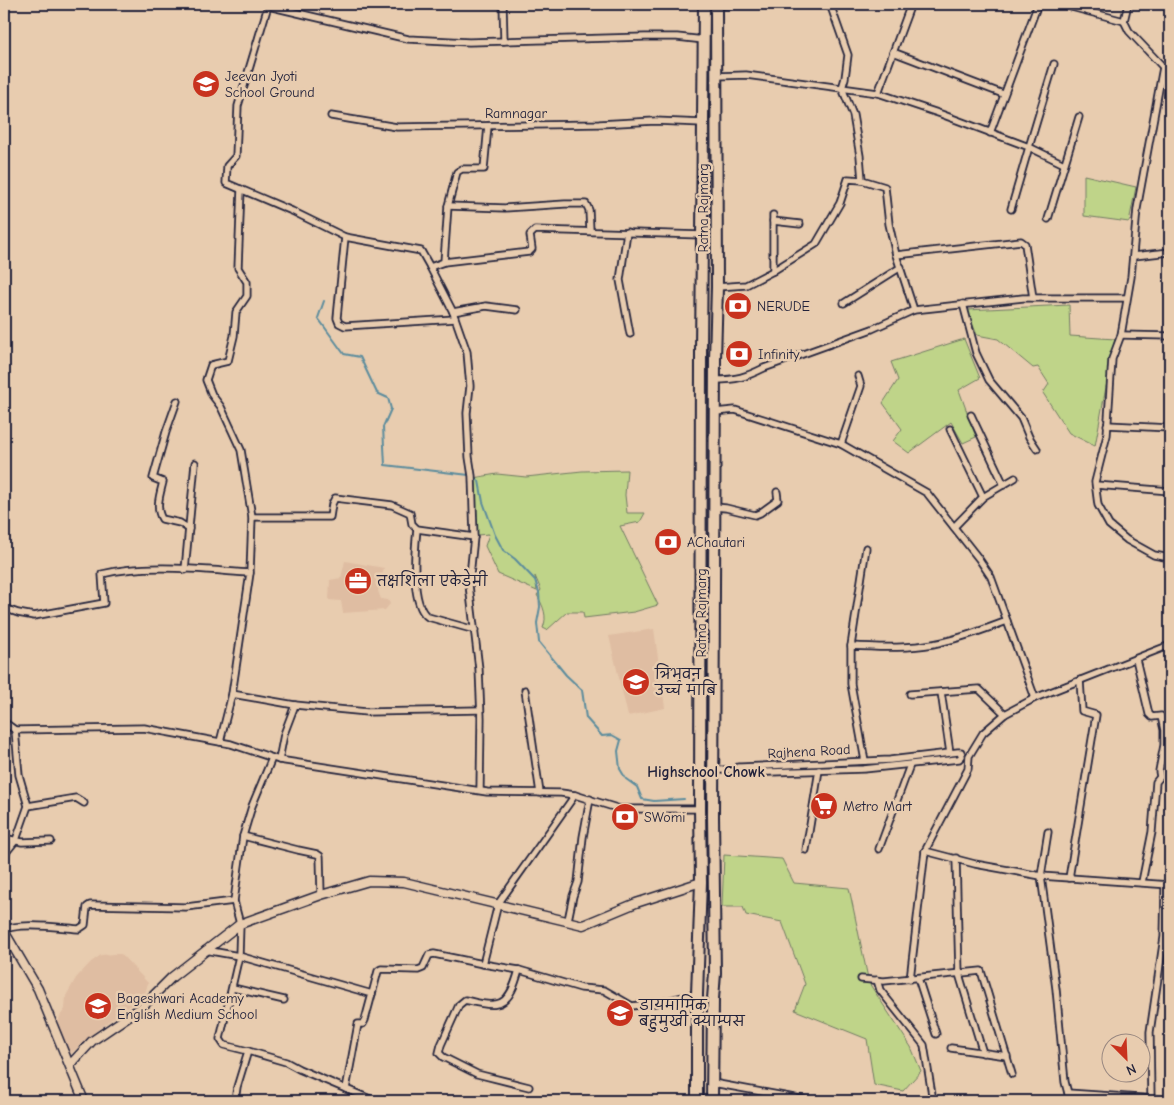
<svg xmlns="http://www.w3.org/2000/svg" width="1174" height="1105" font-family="'Comic Neue','Playpen Sans Deva',sans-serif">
  <rect width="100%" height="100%" fill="#e8ccaf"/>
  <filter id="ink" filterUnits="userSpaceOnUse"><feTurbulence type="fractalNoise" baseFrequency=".02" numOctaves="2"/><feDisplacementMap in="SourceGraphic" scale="10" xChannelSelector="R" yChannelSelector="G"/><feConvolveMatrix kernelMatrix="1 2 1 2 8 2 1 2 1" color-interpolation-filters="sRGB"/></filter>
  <g filter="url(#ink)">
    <g fill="#dfbda2">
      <path d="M345,561L384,568L378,591L381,599L388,600L390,604L385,610L343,613L341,601L329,600L330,580L341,578Z"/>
      <path d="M654,629L665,708L628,716L609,636Z"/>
      <path d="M114,954H121L148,983L145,994L96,1031L69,1055L59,1031L58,1023L60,1016L65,1009L66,996L76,978L91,962L101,955Z"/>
    </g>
    <g fill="#bfd489" stroke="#707b62">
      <path d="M1084,175L1136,187L1129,222L1084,216Z"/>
      <path d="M1069,305L1070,336L1115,339L1095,446L1069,433L1043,393L1049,384L1038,367L1033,368L998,339L977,335L967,310Z"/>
      <path d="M964,339L980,378L959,390L976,437L963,443L951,422L909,453L893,441L902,429L883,403L898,380L891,362Z"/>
      <path d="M627,470L625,495L627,513H645L640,522L620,526L658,605L634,612L584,618L583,612H567L547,630L543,628C548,616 543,606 537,595L541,590L535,576L537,591L498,574L485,546L489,534L477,535L473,478L497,474L526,477L582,471Z"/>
      <path d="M724,855L782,859L794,883L849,888L869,983L911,1047L921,1071L903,1091L874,1085L867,1039L795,1010L805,984L782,922L746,915L743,907H722Z"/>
    </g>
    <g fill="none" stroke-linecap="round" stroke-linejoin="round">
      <g stroke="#5c8c9d" stroke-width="2">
        <path d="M324,301L318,318L344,354L360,357L377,393L388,398L391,409L383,427L385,465L469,475"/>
        <path d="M474,477L479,481L483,502L495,535L503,550L515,559L535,580L539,592L540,607L537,623L539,642L566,675L582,690L586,718L602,736L612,735L621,740L618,751L620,769L626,779L637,787L642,799L654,801L684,799"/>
      </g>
      <g stroke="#22223b" stroke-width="9">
        <g id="street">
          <path d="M503,4L504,41"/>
          <path d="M830,4L848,55L845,78L842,88L853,115L860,156L862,180L885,187L889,224L896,255L914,310"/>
          <path d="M1060,4L1124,21L1128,4"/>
          <path d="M716,6L742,4"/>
          <path d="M1124,21L1129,31L1163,67"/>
          <path d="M893,52L1003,94"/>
          <path d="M1054,64L1029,147L1064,164"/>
          <path d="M1170,68L1163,67L1137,209L1131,277L1121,335L1112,359L1107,435L1095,482L1098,505L1109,525L1127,540L1154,555L1170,558"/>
          <path d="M717,76L746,75L878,93L941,114L1029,147L1011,209"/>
          <path d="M878,93L911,4"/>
          <path d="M331,116L397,127L599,124L655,121L703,123"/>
          <path d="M990,133L1038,4"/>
          <path d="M241,189L238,268L247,282V296L236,312L234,336L228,361L211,365L206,380L212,395L221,407L241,450L252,517L250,573"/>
          <path d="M448,206L505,208L565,204H586L589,210L590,231"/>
          <path d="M1048,219L1079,117"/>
          <path d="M773,221L800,224"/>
          <path d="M627,232L620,280L630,334"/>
          <path d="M345,237L337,318L339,323L345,326L455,319"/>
          <path d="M896,255L1021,241L1025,244L1033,298"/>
          <path d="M1134,256L1170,252"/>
          <path d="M444,262L448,206L457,172L462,169H484L488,126"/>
          <path d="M430,267L421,251L345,237L292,211L226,183L227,166L236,156L238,106L268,6L408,39L469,42L645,37H677L704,40"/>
          <path d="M773,271V215"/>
          <path d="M717,287L746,285L773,271L816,244L840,203L848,179L862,180"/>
          <path d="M844,303L901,267"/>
          <path d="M963,304L976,353L989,380L1021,418L1029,437L1037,449"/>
          <path d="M453,312L486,306L517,310"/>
          <path d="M1121,335L1170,336"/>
          <path d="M716,380C736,380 746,377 764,368L872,329L914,310L1023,298H1126"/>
          <path d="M177,401L166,432L153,478L163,482C160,494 155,508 162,519L180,523L189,529"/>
          <path d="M715,412L735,410L841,444L927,493L979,559L991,577L1035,698"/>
          <path d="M971,415L1004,485"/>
          <path d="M1107,425L1170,428"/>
          <path d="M950,429L983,497"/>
          <path d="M841,444L861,386L858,376"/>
          <path d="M1096,485L1170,491"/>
          <path d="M715,507L726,508L755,515L760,513L778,500L777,492"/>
          <path d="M252,517H330L332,504L335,498L392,505L410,513L412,524L417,529L474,537"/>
          <path d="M954,527L983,497L1015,478"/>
          <path d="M417,529C415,548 410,605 428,617L475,630"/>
          <path d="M185,570L195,463"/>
          <path d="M4,608L18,613L34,616L104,603L102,574C146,563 204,570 250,573L232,694L220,742"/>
          <path d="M851,646L866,548"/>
          <path d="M1136,659L1149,714L1152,717L1161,716L1164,730V745L1159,771L1160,777L1156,782L1152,832L1142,882"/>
          <path d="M525,690L540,793"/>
          <path d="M941,692L950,753"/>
          <path d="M232,694L295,705L284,734L279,760"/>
          <path d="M910,694L979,689L1005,714"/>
          <path d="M295,705L367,712L480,710"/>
          <path d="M4,722L15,730L144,728L231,744L279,760L487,792L561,793L575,795L620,809H700"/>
          <path d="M958,752H961L962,756L959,759L864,769L739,773L737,770L738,767H741L890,760Z"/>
          <path d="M865,761L851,684V646C878,647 906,649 933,644C959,639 983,630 1007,621"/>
          <path d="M714,770H737"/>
          <path d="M480,790L481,718L479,669L469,585L474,537L472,476L469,457L467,413L470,386L467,352L453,312L430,267L444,262L529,252L532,249L530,235L535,230L702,235"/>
          <path d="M28,806L76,798L84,803"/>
          <path d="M1048,832L1041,876L1056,989L1065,1082L1070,1101"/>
          <path d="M243,836L298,850L317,854L320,856L321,895"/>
          <path d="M4,838L22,842L51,841"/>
          <path d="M879,849L910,765"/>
          <path d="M806,850L819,770"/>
          <path d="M925,851L975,864L1041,876L1170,885"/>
          <path d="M4,858V855L16,840L28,806L19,775L15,730"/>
          <path d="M956,858L959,974L983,1053"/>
          <path d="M1069,878L1096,715L1082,711L1080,680"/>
          <path d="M568,920L573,896L578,882L583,837L590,799"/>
          <path d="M4,931C15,921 63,928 79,929L85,925L87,907L90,905L186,907L234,901"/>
          <path d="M205,950L239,956L372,994L378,971L381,969L418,970L423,968L429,955L434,954L483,964L519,970L581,988L604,990L632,1006L662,1002L697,994"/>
          <path d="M483,964L498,904L575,795"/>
          <path d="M519,970C516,981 510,1003 496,1004C487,1006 474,1002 465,1000L459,1005L441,1045L439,1053L443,1057L477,1074L529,1087"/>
          <path d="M918,978L936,1034"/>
          <path d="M861,979L884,981L981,971L1012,1074"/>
          <path d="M910,979L925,851L968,769L969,756L983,733L1005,714L1035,698L1170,645"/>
          <path d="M877,980L880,990L924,1045L933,1101"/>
          <path d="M233,988L284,1000"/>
          <path d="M951,1048L1007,1056"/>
          <path d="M248,1051L286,1062L299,1069L346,1089"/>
          <path d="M713,1083L811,1101"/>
          <path d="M1068,1093L1170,1100"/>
          <path d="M370,1099L346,1089L358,1024H363L365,1020L372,994"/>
          <path d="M1151,1099L1150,1032L1164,937L1165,884"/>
          <path d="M235,1101L237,1087L248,1051L224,1045L220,1039L239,956L240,924L234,901L243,836L252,806L272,758"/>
        </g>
      </g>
      <g stroke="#22223b" stroke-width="11">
        <g id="secondary">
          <path d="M4,931L38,989L84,1101"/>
          <path d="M70,1065L92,1041L142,1007L172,977L240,924L321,895L369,881L404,882L583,925L636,903L701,882"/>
        </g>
      </g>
      <g stroke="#22223b" stroke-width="14">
        <g id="highway">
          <path d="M697,1101V994L701,882L700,809L701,353L704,4"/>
          <path d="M712,1101L713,999L715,973L713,816L715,359L717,287L716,4"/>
        </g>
      </g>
      <use href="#street" stroke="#e8ccaf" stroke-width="5.5"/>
      <use href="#secondary" stroke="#e8ccaf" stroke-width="8"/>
      <use href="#highway" stroke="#e8ccaf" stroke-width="10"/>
    </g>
  </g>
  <defs>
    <g id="school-disc" transform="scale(1.4375)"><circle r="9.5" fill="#c8321e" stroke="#e8ccaf"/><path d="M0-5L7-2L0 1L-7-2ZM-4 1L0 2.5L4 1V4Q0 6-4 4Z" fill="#fff"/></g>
    <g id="bank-disc" transform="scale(1.4375)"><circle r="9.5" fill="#c8321e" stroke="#e8ccaf"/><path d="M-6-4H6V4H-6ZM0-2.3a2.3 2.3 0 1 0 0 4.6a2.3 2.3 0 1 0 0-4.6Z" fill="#fff"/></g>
    <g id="office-disc" transform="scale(1.4375)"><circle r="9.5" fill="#c8321e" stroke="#e8ccaf"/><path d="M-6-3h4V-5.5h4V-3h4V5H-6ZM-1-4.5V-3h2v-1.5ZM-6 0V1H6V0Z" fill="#fff"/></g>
    <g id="supermarket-disc" transform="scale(1.4375)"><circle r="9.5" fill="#c8321e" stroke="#e8ccaf"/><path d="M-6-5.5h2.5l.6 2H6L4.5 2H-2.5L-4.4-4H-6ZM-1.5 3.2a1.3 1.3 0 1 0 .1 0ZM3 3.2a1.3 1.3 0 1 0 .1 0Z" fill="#fff"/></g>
  </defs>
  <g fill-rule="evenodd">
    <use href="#school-disc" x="206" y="84"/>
    <use href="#bank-disc" x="738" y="306"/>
    <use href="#bank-disc" x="739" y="354"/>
    <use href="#bank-disc" x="668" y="542"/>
    <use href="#office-disc" x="358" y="581"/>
    <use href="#school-disc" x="636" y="682"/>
    <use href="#supermarket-disc" x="824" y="806"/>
    <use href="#bank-disc" x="625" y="817"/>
    <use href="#school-disc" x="98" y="1006"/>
    <use href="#school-disc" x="620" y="1013"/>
  </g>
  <g text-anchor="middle" stroke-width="5" stroke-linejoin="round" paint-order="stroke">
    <g font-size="14" fill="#22223b" stroke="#e8ccaf" text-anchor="start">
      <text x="225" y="81">Jeevan Jyoti<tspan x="225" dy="16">School Ground</tspan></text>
      <text x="757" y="311">NERUDE</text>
      <text x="758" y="359">Infinity</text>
      <text x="687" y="547">AChautari</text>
      <text x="377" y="586">तक्षशिला एकेडेमी</text>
      <text x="655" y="679">त्रिभुवन<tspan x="655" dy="16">उच्च माबि</tspan></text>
      <text x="843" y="811">Metro Mart</text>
      <text x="644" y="822">SWomi</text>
      <text x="117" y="1003">Bageshwari Academy<tspan x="117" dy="16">English Medium School</tspan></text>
      <text x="639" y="1010">डायमामिक<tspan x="639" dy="16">बहुमुखी क्याम्पस</tspan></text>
    </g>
    <g font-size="14" fill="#22223b" stroke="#e8ccaf">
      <text x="516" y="118">Ramnagar</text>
      <text transform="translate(703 208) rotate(-90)" y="5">Ratna Rajmarg</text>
      <text transform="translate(701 613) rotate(-90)" y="5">Ratna Rajmarg</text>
      <text transform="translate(809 751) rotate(-3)" y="5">Rajhena Road</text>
    </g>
    <g font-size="15" font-weight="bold" fill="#22223b" stroke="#e8ccaf">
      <text x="706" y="777">Highschool Chowk</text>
    </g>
  </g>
  <rect width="1174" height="1105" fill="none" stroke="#e8ccaf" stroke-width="20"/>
  <rect x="10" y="10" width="1154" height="1085" fill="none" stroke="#22223b" stroke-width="2" filter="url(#ink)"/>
  <g transform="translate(1126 1058) rotate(156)"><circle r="24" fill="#e8ccaf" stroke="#998881"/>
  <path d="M0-4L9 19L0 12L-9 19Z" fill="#c8321e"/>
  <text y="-8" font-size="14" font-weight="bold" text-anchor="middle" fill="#22223b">N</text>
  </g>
</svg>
